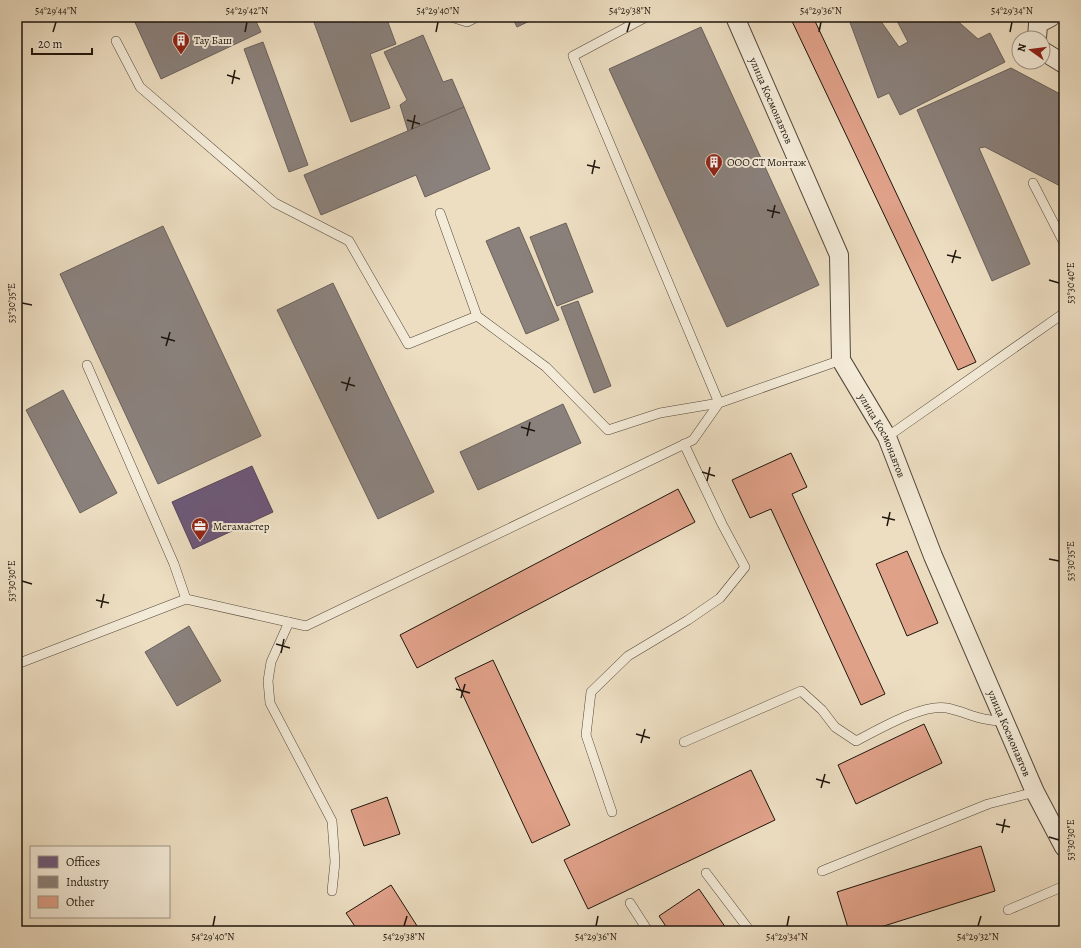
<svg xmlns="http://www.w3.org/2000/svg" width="1081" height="948" font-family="Alegreya,serif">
  <rect width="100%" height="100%" fill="#eddec2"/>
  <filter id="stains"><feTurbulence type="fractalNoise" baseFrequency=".005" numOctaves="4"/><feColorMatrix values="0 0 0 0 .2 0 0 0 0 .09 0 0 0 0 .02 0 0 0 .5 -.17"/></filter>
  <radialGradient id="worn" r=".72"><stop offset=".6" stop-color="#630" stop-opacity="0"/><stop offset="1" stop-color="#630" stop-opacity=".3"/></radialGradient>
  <path fill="#6d597a" stroke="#554559" d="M252,466L273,512L193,549L172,502Z"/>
  <g fill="#8a817c" stroke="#6a615b">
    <path d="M135,17H254L261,32L161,79L133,18Z"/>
    <path d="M312,17H386L396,44L370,54L390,108L351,122Z"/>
    <path d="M512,17H538L517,27Z"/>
    <path d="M848,17H878L899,47L908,42L895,17H953L978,39L990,33L1005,62L900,115L889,93L878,98Z"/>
    <path d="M701,27L819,285L727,327L609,69Z"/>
    <path d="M423,35L443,82L452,79L464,107L408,131L400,105L407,100L384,52Z"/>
    <path d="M263,42L308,165L289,172L244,49Z"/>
    <path d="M1011,68L1064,96V188L985,147L979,148L1030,264L992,281L917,110Z"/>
    <path d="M464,107L490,169L425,197L416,175L321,215L304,175Z"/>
    <path d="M566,223L593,292L557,306L530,237Z"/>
    <path d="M163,226L261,436L158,484L60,274Z"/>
    <path d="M519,227L559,320L526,334L486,241Z"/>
    <path d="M333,283L434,492L378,519L277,310Z"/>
    <path d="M578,301L611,386L594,393L561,307Z"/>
    <path d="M1064,372V382L1060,375Z"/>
    <path d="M63,390L117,493L80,513L26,410Z"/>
    <path d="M563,404L581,443L478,490L460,452Z"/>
    <path d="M189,626L221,681L177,706L145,652Z"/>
  </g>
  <g fill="#e0a189" stroke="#1e160d">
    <path d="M790,17H813L976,362L958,370Z"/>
    <path d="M791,453L807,487L792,494L885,694L861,705L771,509L750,518L732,480Z"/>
    <path d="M678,489L695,522L417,668L400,635Z"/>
    <path d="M907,551L938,623L907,636L876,564Z"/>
    <path d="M493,660L570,825L532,843L455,678Z"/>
    <path d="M924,724L942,763L856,804L838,765Z"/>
    <path d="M751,770L775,820L588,909L564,860Z"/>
    <path d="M387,797L400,834L364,846L351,810Z"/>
    <path d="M981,846L995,891L868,931H849L837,892Z"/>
    <path d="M391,885L419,929L417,931H358L346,913Z"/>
    <path d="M699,889L728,931H669L659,916Z"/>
  </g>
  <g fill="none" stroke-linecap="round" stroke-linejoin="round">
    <g stroke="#52483a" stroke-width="10">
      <g id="lane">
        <path d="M451,17L467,22L477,17"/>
        <path d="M116,41L140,87L275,203L349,241L408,344L477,316"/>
        <path d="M1033,183L1064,243"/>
        <path d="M440,213L477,316L546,367L608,430L660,413L719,403L573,56L646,17"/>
        <path d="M87,365L174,564L186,599"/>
        <path d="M887,437L1064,313"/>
        <path d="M289,622L271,662L268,681L270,703L332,821L335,862L332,891"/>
        <path d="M17,664L186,599L306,626L693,440L719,403L841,360"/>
        <path d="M684,742L801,691L822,710L835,727L856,741C878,730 923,703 947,708C969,713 980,721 1004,721"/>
        <path d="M612,812L586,735L591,692L628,656L688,620L720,598L745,567L722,524L684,444"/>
        <path d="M822,871L988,804L1035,792"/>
        <path d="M706,873L750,931"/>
        <path d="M630,903L648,931"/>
        <path d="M1008,910L1064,886"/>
      </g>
    </g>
    <g stroke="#52483a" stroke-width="20">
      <g id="street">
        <path id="s1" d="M735,17L839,255L841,360L887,437L933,556L1035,792L1064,847"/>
        <path d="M1037,38L1038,24L1051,17"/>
        <path d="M1043,51L1064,64"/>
      </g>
    </g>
    <use href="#lane" stroke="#f3ead7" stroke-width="9"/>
    <use href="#street" stroke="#f3ead7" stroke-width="18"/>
  </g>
  <path fill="none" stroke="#1e160d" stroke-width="1.5" d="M53,32L56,22M245,32L247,22M436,32L438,22M627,32L630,22M819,32L821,22M1010,32L1012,22M227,75L240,79M232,84L235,70M407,120L420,124M412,129L415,115M587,165L600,168M592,174L595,160M767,210L780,213M772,218L775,205M947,255L961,258M952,263L956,250M1049,280L1059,283M22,303L32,305M161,337L175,341M166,346L170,332M341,382L355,386M346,391L350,377M521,427L535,431M527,436L530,422M702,472L715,476M707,481L710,467M882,517L895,520M887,526L890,512M1049,559L1059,561M22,581L32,584M96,600L109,603M101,608L104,594M276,644L290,648M281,653L284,639M456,689L470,693M461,698L465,684M636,734L650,738M641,743L645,729M816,779L830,783M821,788L825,774M996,824L1010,827M1002,833L1005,819M1049,837L1059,840M213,926L215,916M404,926L407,916M596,926L598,916M787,926L789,916M978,926L981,916"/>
  <defs>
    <g id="building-pin" transform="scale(0.9)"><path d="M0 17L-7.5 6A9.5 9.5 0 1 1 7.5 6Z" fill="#8f2418" stroke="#f3ead7"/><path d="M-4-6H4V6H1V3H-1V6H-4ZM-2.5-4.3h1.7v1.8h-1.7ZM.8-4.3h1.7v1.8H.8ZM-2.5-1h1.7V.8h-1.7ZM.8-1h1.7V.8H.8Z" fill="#fff"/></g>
    <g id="office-pin" transform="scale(0.9)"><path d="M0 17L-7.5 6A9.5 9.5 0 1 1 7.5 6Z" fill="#8f2418" stroke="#f3ead7"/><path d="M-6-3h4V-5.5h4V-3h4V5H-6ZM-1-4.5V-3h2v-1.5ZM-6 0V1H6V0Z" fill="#fff"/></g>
  </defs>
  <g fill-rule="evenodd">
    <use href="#building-pin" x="181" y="40"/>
    <use href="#building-pin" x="714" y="162"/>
    <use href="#office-pin" x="200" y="526"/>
  </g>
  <g text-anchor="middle" stroke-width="4" stroke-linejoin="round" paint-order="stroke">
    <g font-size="11" fill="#1e160d" stroke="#f3ead7" text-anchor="start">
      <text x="194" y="44">Тау Баш</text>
      <text x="727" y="166">ООО СТ Монтаж</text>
      <text x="213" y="530">Мегамастер</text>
    </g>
    <g font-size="11" fill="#1e160d" stroke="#f3ead7">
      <text dy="4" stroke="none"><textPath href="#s1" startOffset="91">улица Космонавтов</textPath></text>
      <text dy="4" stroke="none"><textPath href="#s1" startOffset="451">улица Космонавтов</textPath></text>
      <text dy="4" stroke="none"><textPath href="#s1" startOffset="775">улица Космонавтов</textPath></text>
    </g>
  </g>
  <rect width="1081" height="948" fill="none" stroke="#eddec2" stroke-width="44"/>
  <rect x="30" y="846" width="140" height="72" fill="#f3ead7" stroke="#9e9586"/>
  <rect x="38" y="856" width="20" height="12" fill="#6d597a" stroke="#9e9586"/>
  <text x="66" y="866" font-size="12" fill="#1e160d">Offices</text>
  <rect x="38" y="876" width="20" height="12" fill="#8a817c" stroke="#9e9586"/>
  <text x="66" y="886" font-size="12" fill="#1e160d">Industry</text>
  <rect x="38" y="896" width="20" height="12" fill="#e0a189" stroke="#9e9586"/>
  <text x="66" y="906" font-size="12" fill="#1e160d">Other</text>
  <g transform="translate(1031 50) rotate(284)"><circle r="19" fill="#f3ead7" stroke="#9e9586"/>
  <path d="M0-3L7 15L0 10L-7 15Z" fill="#8f2418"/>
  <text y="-6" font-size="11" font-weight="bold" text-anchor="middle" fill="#1e160d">N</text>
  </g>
  <path d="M32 48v6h60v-6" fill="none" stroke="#1e160d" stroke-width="2"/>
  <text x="38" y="48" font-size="12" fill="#1e160d" stroke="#f3ead7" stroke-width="3" paint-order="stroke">20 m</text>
  <rect x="22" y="22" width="1037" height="904" fill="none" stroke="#1e160d" stroke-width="1.5"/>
  <g font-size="10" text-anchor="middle" fill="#1e160d">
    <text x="56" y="14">54°29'44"N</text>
    <text x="247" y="14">54°29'42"N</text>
    <text x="438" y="14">54°29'40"N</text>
    <text x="630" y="14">54°29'38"N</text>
    <text x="821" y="14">54°29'36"N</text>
    <text x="1012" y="14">54°29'34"N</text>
    <text transform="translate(1070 283) rotate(-90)" y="4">53°30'40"E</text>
    <text transform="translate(11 303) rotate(-90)" y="4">53°30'35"E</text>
    <text transform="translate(1070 561) rotate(-90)" y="4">53°30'35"E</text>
    <text transform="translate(11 581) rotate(-90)" y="4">53°30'30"E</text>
    <text transform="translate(1070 840) rotate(-90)" y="4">53°30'30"E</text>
    <text x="213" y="940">54°29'40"N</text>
    <text x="404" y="940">54°29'38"N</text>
    <text x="596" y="940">54°29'36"N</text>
    <text x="787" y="940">54°29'34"N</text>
    <text x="978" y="940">54°29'32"N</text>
  </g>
  <rect width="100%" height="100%" filter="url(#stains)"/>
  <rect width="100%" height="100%" fill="url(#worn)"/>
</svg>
